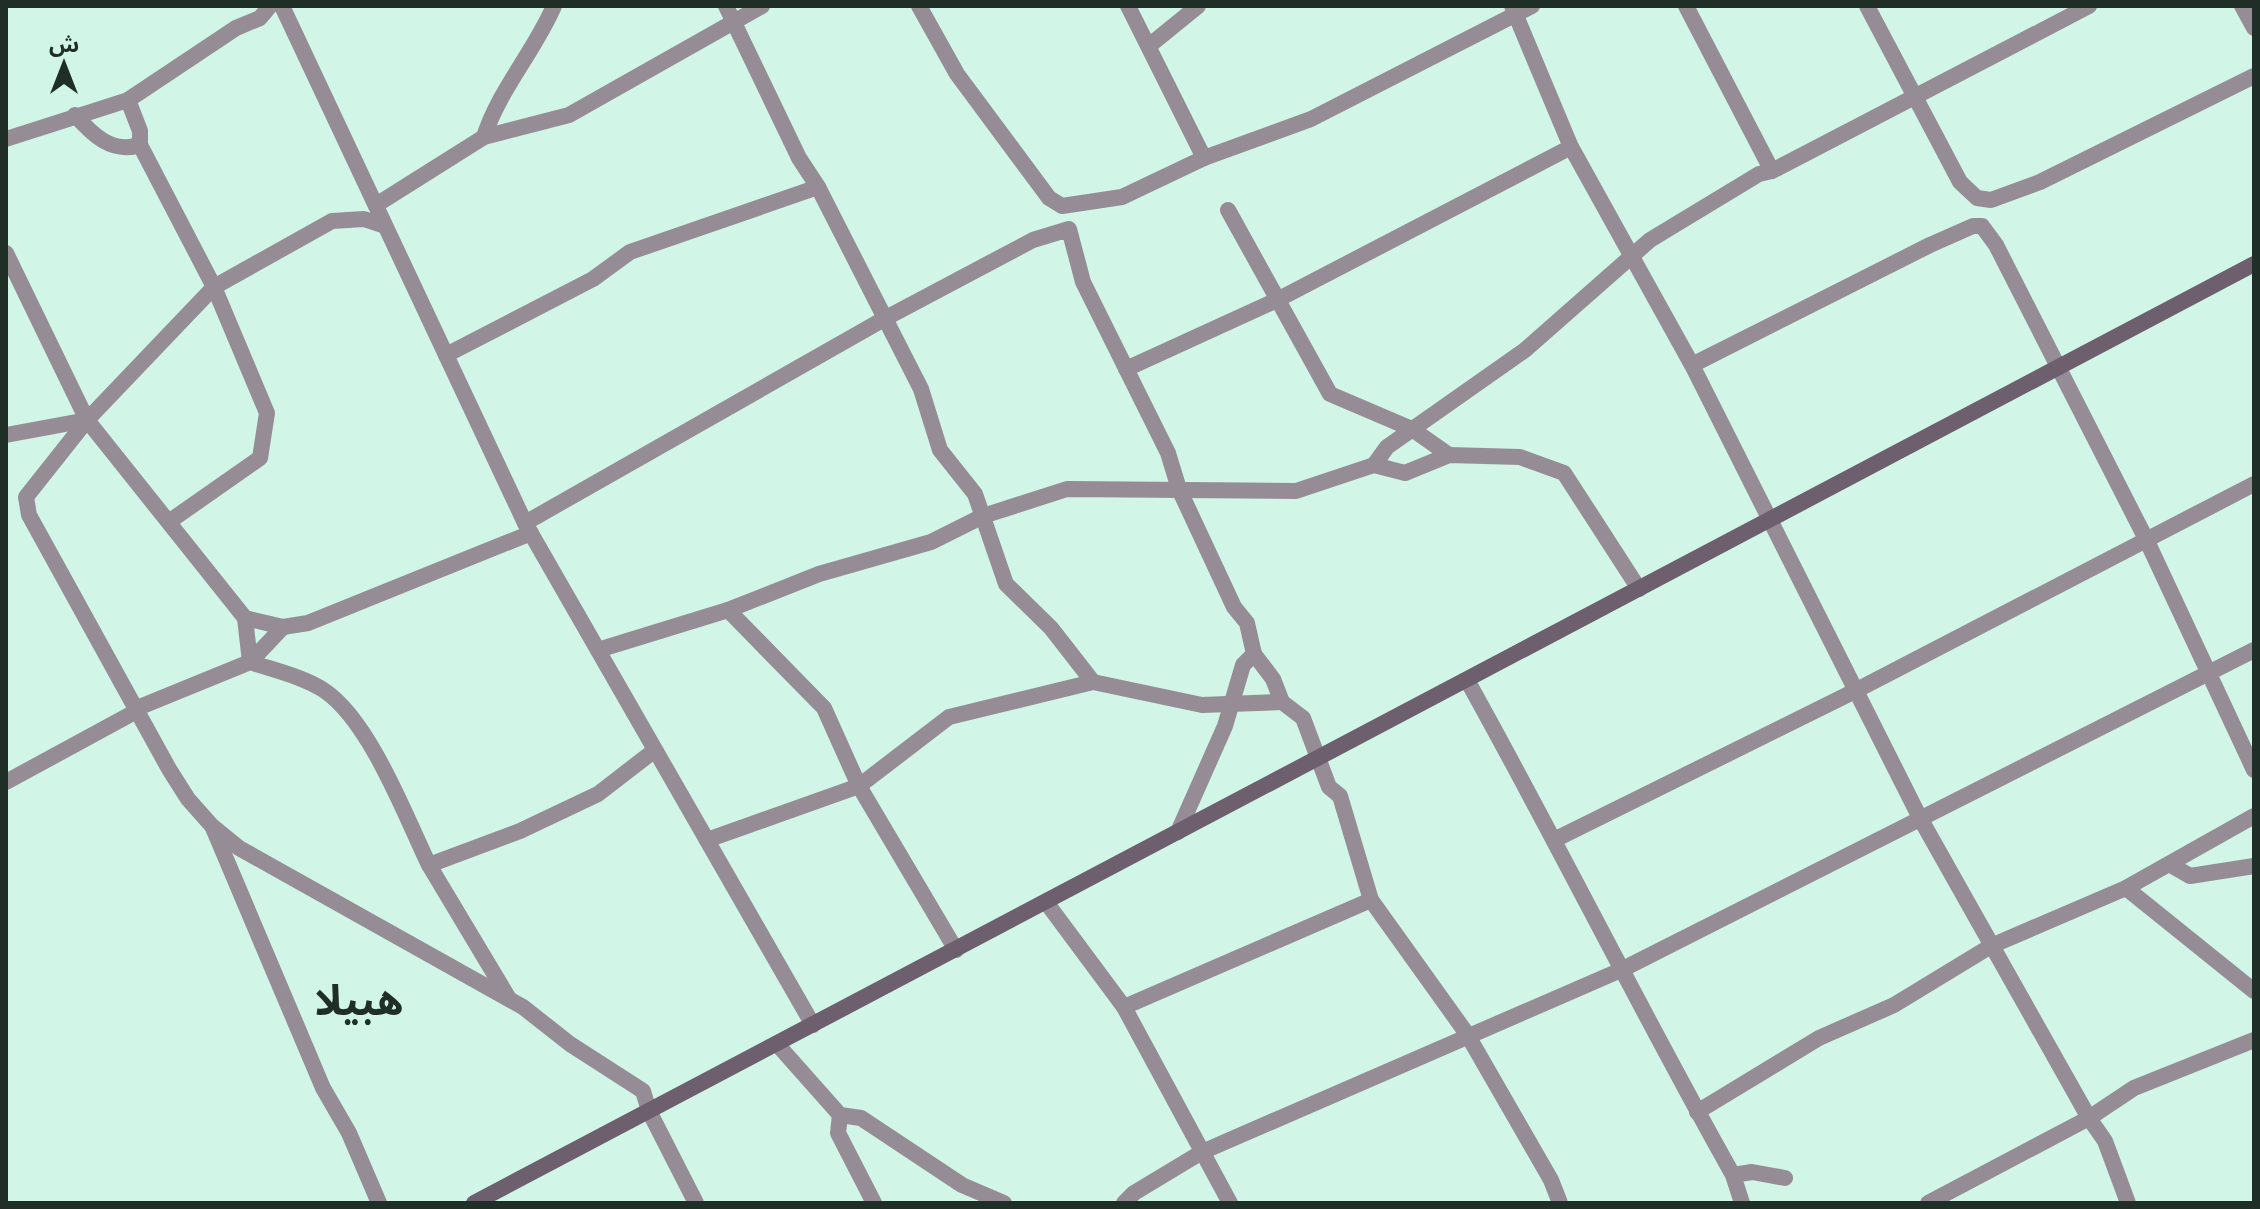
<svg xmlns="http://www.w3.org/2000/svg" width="2260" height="1209" font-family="Inter,'Noto Sans Arabic',sans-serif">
  <rect width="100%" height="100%" fill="#d1f5e6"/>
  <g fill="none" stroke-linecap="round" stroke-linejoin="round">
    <g stroke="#968c96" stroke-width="16">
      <path d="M282,6L525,523L813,1025"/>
      <path d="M919,6L957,74L1049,198L1062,206L1122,197L1204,158L1311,119L1532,6"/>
      <path d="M1128,6L1204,158"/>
      <path d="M1512,6L1571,147L1692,365L1920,818L2089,1118L2105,1141L2128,1203"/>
      <path d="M1686,6L1772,171"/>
      <path d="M1867,6L1960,182L1977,198L1991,200L2040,182L2254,76"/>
      <path d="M2242,6L2254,28"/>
      <path d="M1150,45L1198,6"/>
      <path d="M128,100L140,131V145L214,287L267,413L260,458L170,521"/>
      <path d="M75,115C92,134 111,154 140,145"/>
      <path d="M484,137C499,90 534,52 554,6"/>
      <path d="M6,139L128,100L236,28L260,18L270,6"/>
      <path d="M818,187L921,389L940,450L975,494L1006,584L1051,628L1093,682"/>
      <path d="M376,205L484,137L569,115L762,6"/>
      <path d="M1228,210L1330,394L1412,429L1449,455"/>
      <path d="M385,226L364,219L332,221L214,287L87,420L26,497L29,515L169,769L188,799L212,826L239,848L523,1007L570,1044L643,1091L649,1111L696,1203"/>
      <path d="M6,253L87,420"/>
      <path d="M446,355L593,279L630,252L818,187L799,158L726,6"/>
      <path d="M1692,365L1930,245L1973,226H1982L1996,245L2146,539L2254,770"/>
      <path d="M1126,369L1277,300L1571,147"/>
      <path d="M6,435L87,420L245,618L283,627L308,623L531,533"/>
      <path d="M1374,465L1387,447L1525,350L1650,240L1759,174L1772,171L2089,6"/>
      <path d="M525,523L884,319L1033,240L1069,229L1083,282L1168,453L1179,489L1234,607L1247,623L1254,654L1273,679L1282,702L1303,718L1329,787L1340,796L1371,900L1467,1034L1551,1180L1560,1203"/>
      <path d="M728,610L824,708L859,786L956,950"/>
      <path d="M245,618L250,662C273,670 305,677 325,691C370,722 405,815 429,865L520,831L598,794L655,750"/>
      <path d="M598,650L728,610L819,574L931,542L983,516L1067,489L1296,491L1374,465L1405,473L1449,455L1520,457L1564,473L1639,589"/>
      <path d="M1467,680C1558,843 1641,1012 1733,1175L1742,1203"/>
      <path d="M6,782L133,713L135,709L250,662L283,627"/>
      <path d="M213,828L323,1088L349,1133L379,1203"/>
      <path d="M1178,832L1225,726L1243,665L1254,654"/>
      <path d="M1556,839L1855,691L2254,484"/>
      <path d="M707,840L859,786L949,717L1093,682L1202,705L1282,702"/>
      <path d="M429,865L508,997"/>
      <path d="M2171,865L2190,876L2254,866"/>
      <path d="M2126,888L2254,991"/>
      <path d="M1046,902L1124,1007L1230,1203"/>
      <path d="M1124,1007L1371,900"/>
      <path d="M777,1044L840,1115L861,1118L962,1185L1004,1203"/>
      <path d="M1697,1112L1819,1038L1894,1005L1991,946L2126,888L2254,816"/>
      <path d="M840,1115L838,1133L874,1203"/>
      <path d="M1733,1175L1752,1172L1785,1178"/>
      <path d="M1124,1203L1134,1193L1202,1152L1621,970L2254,650"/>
      <path d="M1928,1203L2089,1118L2134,1088L2254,1040"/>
    </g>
    <path stroke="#6d5f6e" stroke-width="16" d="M474,1203L2254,264"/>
  </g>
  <g text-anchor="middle" stroke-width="7" stroke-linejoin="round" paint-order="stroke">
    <g font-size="42" font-weight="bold" fill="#202e28" stroke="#d1f5e6">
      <text x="359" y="1015">هبيلا</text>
    </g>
  </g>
  <rect width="2260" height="1209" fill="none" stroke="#202e28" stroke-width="16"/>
  <g transform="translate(64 64)" stroke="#d1f5e6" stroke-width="6" paint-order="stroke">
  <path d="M0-6L14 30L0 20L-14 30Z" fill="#202e28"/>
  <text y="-12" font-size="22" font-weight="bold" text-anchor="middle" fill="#202e28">ش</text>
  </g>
</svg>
